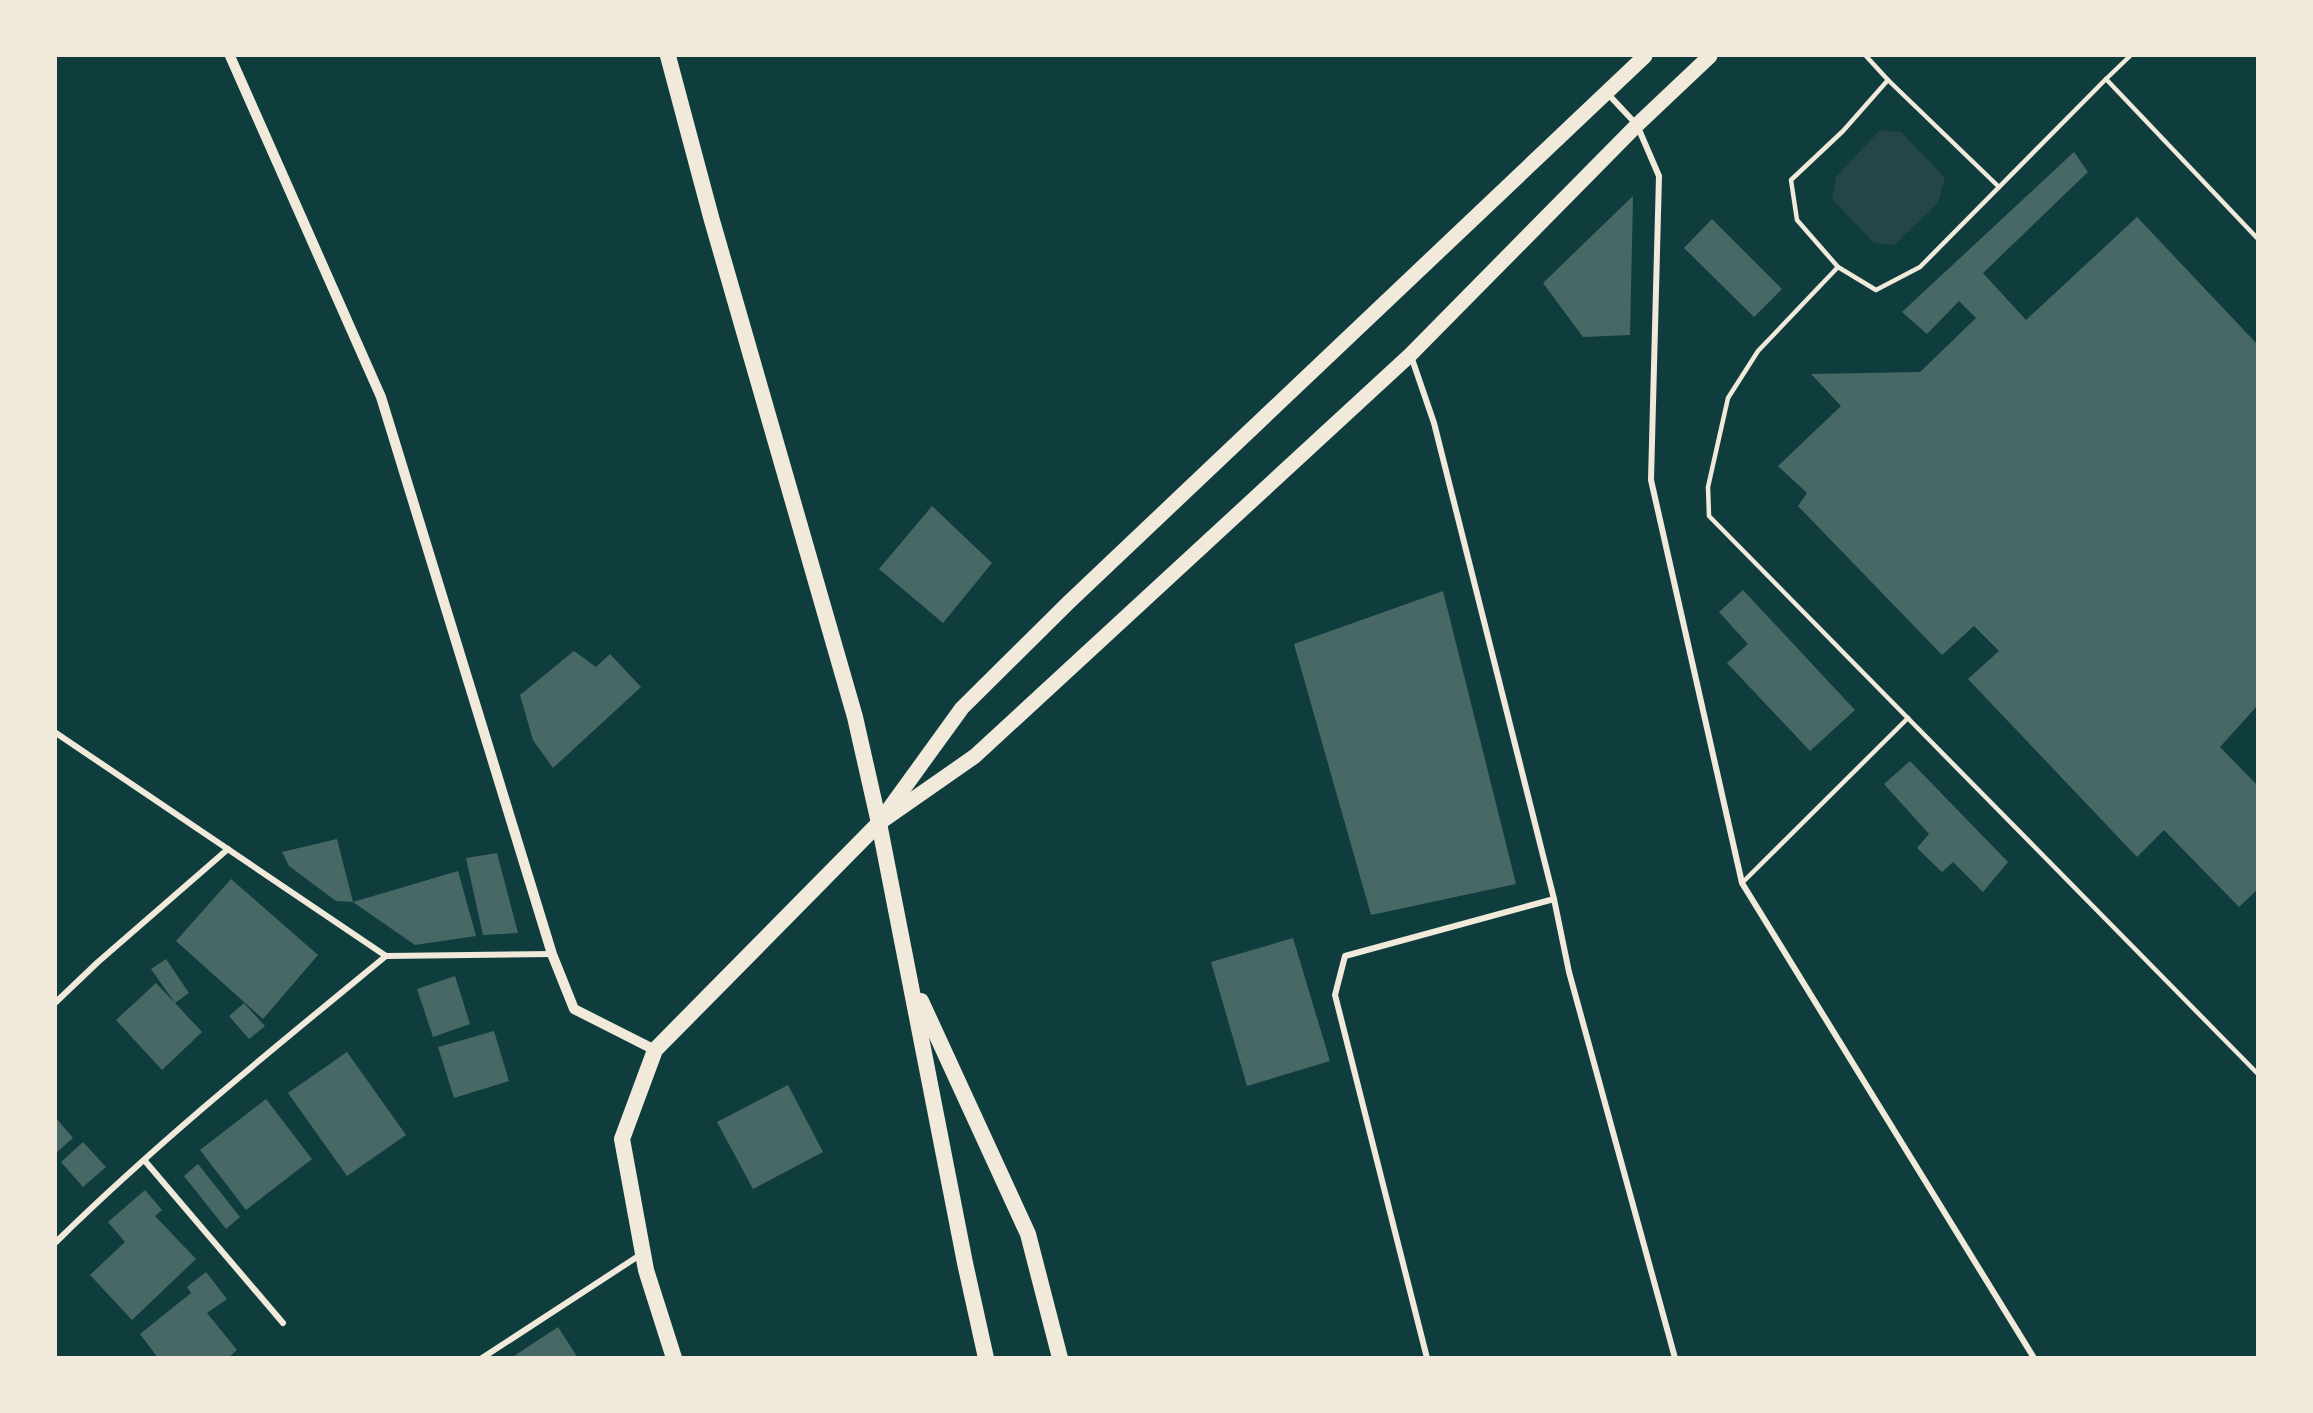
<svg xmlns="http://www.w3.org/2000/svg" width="2313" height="1413" font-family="'DM Sans',sans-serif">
  <rect width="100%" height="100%" fill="#0f3d3e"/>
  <path fill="#244646" d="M1880,130L1901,132L1945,178L1938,203L1894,245L1874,243L1832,199L1836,177Z"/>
  <g fill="#486865">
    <path d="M2074,152L2088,172L1983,273L2026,320L2137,217L2258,345V705L2220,747L2258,786V889L2239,907L2164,830L2137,857L1968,679L1999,651L1974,626L1942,655L1798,506L1807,493L1778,466L1841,406L1811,374L1920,372L1976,318L1959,301L1927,334L1902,312Z"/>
    <path d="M1633,196L1630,335L1583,337L1543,283Z"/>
    <path d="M1712,219L1782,289L1754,317L1684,248Z"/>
    <path d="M932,506L992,563L943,623L879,569Z"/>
    <path d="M1743,590L1855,710L1810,751L1727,663L1748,644L1719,612Z"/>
    <path d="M1443,591L1516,884L1371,915L1294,644Z"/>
    <path d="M574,651L596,667L610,654L641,687L553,768L533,740L520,695Z"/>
    <path d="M1910,761L2008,862L1983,892L1953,862L1942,872L1917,848L1929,834L1884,784Z"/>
    <path d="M337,839L353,902L458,871L476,936L415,945L353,902L336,901L289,866L282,852Z"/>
    <path d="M497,853L518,933L483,935L466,858Z"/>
    <path d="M231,879L318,955L263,1019L176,941Z"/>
    <path d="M1293,938L1330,1061L1247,1086L1211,962Z"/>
    <path d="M166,959L189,993L175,1003L202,1032L162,1070L116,1020L156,983L175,1003L151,969Z"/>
    <path d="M455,976L470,1024L433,1037L417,989Z"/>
    <path d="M244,1003L265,1026L249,1039L229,1016Z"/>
    <path d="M494,1031L509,1081L454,1098L438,1047Z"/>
    <path d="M347,1052L406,1135L347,1176L288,1093Z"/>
    <path d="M788,1085L823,1152L753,1189L717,1122Z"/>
    <path d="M266,1099L312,1159L246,1210L200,1150Z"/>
    <path d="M56,1118L73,1138L56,1153Z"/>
    <path d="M83,1142L106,1167L83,1187L61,1162Z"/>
    <path d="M198,1164L240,1217L226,1229L184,1176Z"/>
    <path d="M145,1190L162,1210L155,1216L196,1259L132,1320L90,1275L125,1242L108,1222Z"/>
    <path d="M206,1272L227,1299L207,1313L237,1350L228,1358H158L140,1334L191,1293L187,1287Z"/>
    <path d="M558,1327L578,1358H511Z"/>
  </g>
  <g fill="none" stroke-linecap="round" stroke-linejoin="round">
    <g stroke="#f1e9da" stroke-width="4.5">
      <path d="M1866,56L1888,80"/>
      <path d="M2106,79L2130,56"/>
      <path d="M2258,239L2106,79L1920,267L1876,290L1838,267L1758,351L1728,398L1708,487L1709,516L2258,1074"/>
      <path d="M1838,267L1797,220L1791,180L1843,131L1888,80L1999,187"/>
      <path d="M1742,883L1908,718"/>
    </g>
    <g stroke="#f1e9da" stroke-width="6">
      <path d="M1607,93L1637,125L1659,176L1651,480L1742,883L2034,1358"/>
      <path d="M1411,356L1434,423L1554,899"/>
      <path d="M56,733L386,956L552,954"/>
      <path d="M56,1002L98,962L228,849"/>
      <path d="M145,1161L283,1323"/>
      <path d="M56,1242C160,1140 274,1048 386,956"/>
      <path d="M482,1358L640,1255"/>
      <path d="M1427,1358L1335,995L1345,956L1554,899L1569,972L1675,1358"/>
    </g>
    <path stroke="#f1e9da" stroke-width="10" d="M230,56L381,397L552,954L574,1009L655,1050"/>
    <g stroke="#f1e9da" stroke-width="15">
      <path d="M886,813L962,708L1068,603L1645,56"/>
      <path d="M879,823L975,756L1410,355L1637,125L1710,56"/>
    </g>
    <g stroke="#f1e9da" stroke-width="16">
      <path d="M668,56L711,217L855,717L879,823L965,1263L986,1358"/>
      <path d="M921,1001L1028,1234L1060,1358"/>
      <path d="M674,1358L646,1270L622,1139L655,1050L879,823"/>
    </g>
  </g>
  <rect width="2313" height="1413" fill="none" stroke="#f1e9da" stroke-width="114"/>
</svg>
